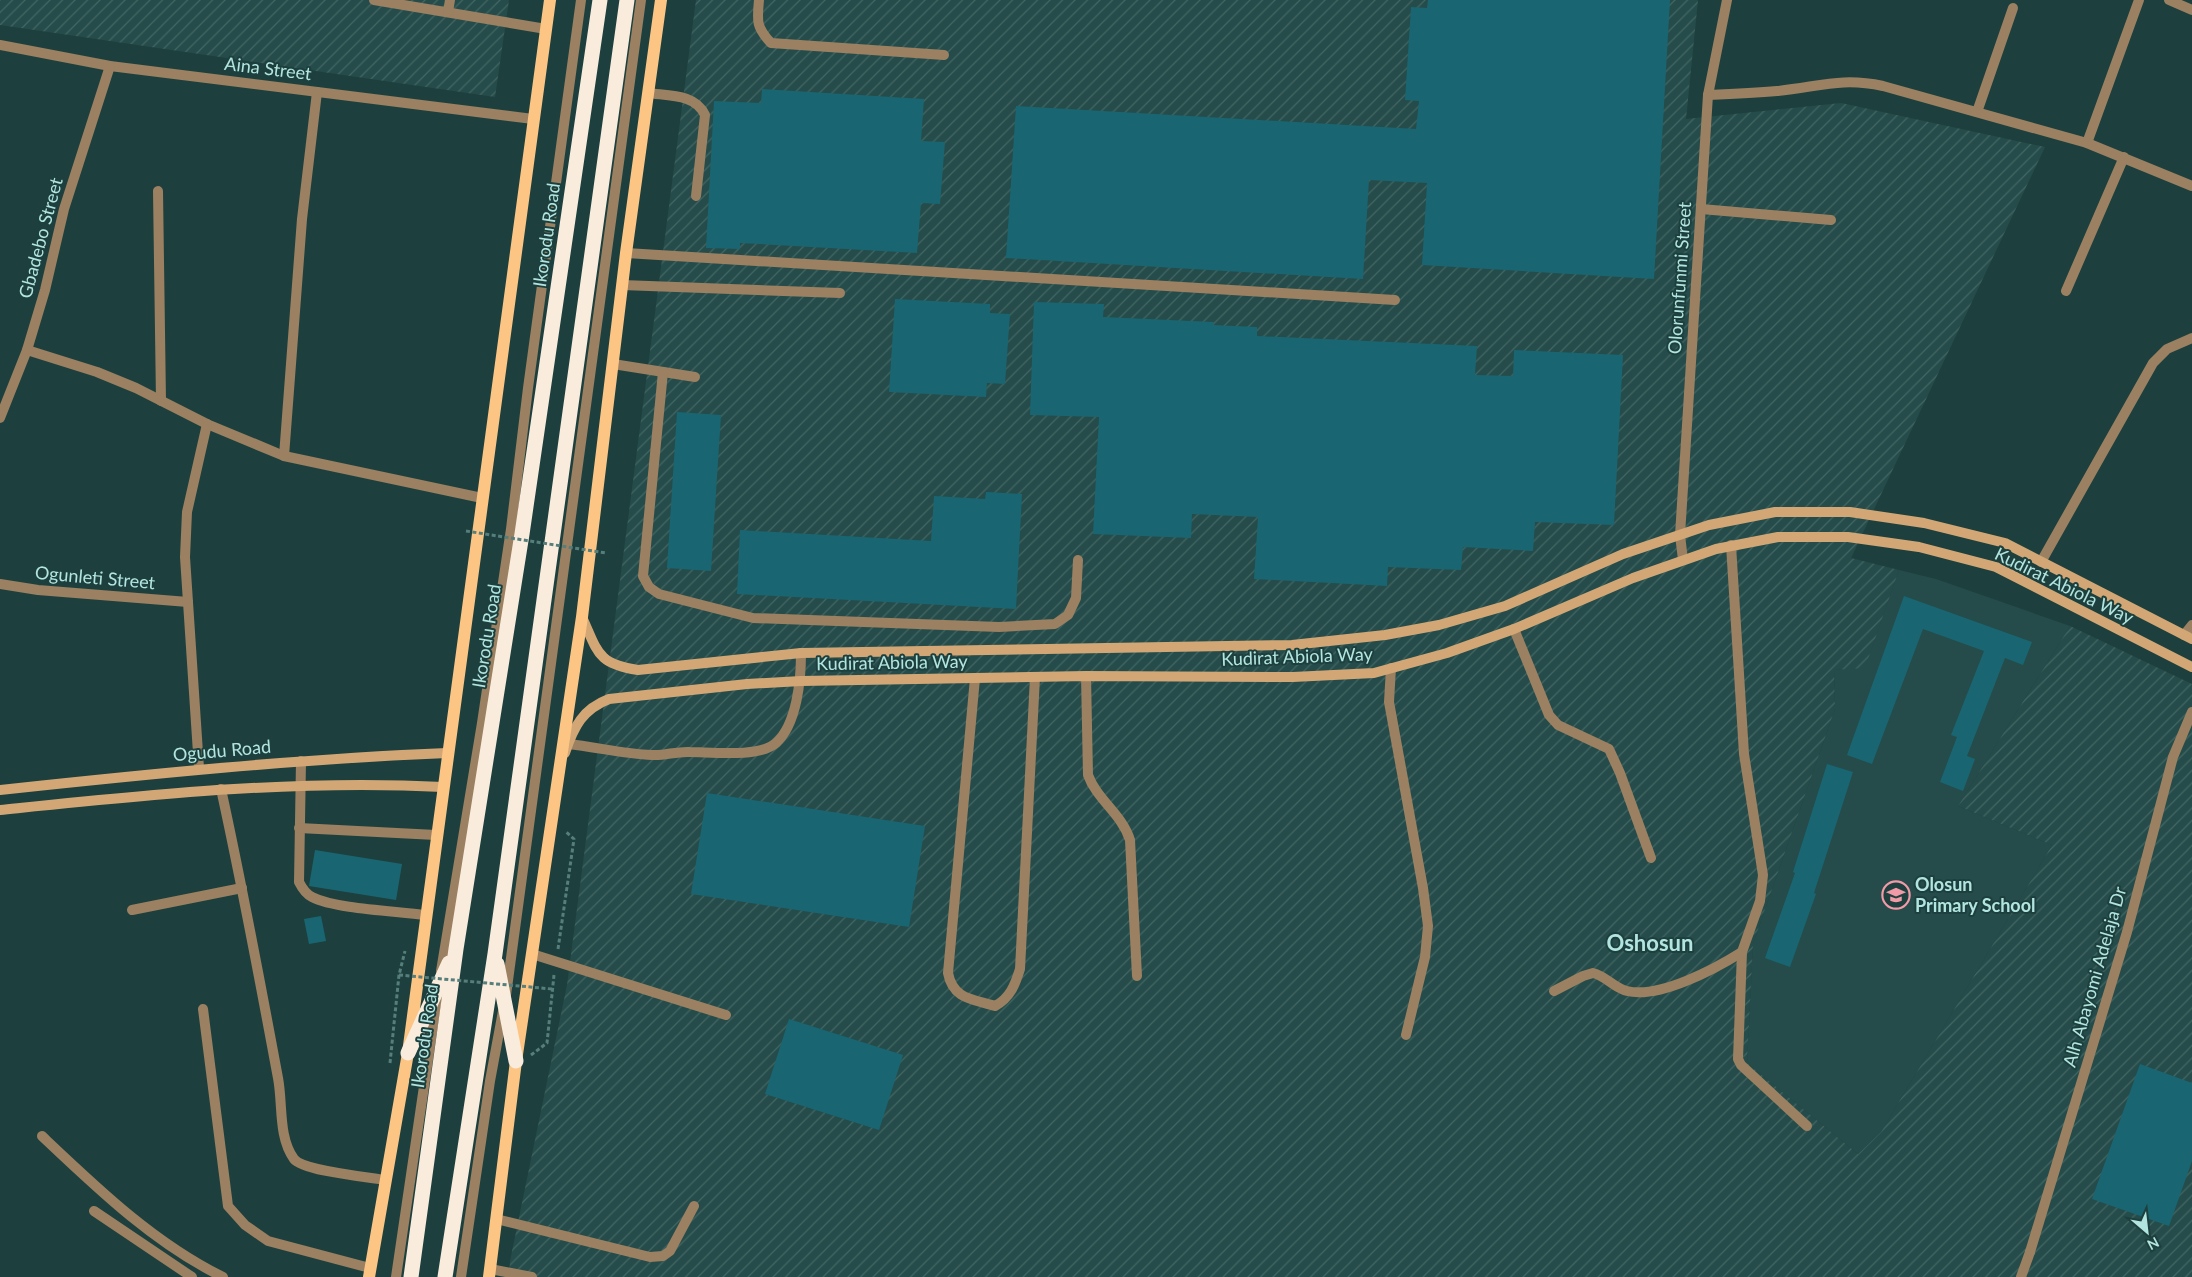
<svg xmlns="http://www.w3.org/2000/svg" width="2192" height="1277" font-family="Lato,sans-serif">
  <defs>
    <pattern id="industrial-furrows" width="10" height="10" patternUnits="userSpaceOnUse" patternTransform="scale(1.25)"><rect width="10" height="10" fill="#254c4a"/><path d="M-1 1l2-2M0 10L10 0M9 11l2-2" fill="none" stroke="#426664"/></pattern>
  </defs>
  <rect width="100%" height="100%" fill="#1d403e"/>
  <path fill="#254c4a" d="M1899,570L1936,579L2070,626L1958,806L2052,845L1881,1132L1858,1154L1747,1063L1753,944L1835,709L1834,670L1865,667Z"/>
  <g fill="url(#industrial-furrows)">
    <path d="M0,0H509L495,97L0,25Z"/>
    <path d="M696,0H1698L1686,119L1841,103L2045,147L1851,558L1899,570L1865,668L1834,670L1835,709L1753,944L1747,1063L1858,1154L1881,1132L2052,845L1958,806L2070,626L2192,684V1277H509L510,1261L567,985Z"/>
  </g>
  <g fill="#196672">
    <path d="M1428,0H1670L1654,279L1422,265L1427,183L1369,180L1363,279L1006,258L1016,106L1416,129L1419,101L1405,100L1411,7L1427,8Z"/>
    <path d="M762,89L924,99L921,141L945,142L940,204L921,203L917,253L740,243V249L706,248L714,101L761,103Z"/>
    <path d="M895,299L990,304V313L1010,314L1005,384L987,383L986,397L889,392Z"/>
    <path d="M1034,302L1104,304L1103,317L1214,322L1213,325L1257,327V336L1477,346L1475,375L1513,376L1514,350L1623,355L1614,525L1535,522L1533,551L1463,547L1461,570L1388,567L1387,586L1254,579L1258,517L1192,514L1191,538L1093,534L1099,417L1030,415Z"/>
    <path d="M677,412L721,415L711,571L667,568Z"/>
    <path d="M986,492L1022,494L1016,609L737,594L740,530L931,541L934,496L985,499Z"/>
    <path d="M1904,596L2032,642L2023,665L2005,658L1967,756L1975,759L1963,791L1940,782L1957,737L1951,735L1984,651L1923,629L1872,764L1847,755Z"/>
    <path d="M1827,764L1853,772L1814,893L1816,894L1790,967L1765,958L1795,873L1793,872Z"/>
    <path d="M707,793L925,826L909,927L691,894Z"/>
    <path d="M315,850L402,864L396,900L309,886Z"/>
    <path d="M321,916L326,941L309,944L304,919Z"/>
    <path d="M789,1019L903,1055L879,1130L765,1094Z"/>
    <path d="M2140,1064L2192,1083V1161L2169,1226L2092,1199Z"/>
  </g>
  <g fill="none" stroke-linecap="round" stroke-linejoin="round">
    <g stroke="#567e7b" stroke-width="3" stroke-dasharray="4 2.5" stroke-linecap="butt">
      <path d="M558,949L574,839L565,831"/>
      <path d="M531,1055L547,1043L554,975"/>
      <path d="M390,1063L399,975L405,951"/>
    </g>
    <g stroke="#9b8061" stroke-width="10">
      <path d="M374,0L546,29"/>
      <path d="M759,0C757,21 756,27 771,43L944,55"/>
      <path d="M448,12L450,0"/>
      <path d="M648,93C670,96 695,94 705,115L696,196"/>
      <path d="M1977,112L2013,8"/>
      <path d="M158,191L161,401"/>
      <path d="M1701,209L1831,220"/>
      <path d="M626,253L1395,300"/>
      <path d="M622,285L840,293"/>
      <path d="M613,364L695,377"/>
      <path d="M663,372L643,576L649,587L659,594L753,618L999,627L1055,624L1068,615L1076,598L1078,560"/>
      <path d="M1514,629L1549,715L1558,725L1609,749L1620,773L1651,858"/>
      <path d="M2184,635L2192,625"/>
      <path d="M1086,676L1088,775C1097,800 1122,814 1130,840L1137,976"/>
      <path d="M975,678L948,973C953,999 972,999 995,1006C1010,998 1015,985 1020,969L1035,677"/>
      <path d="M568,744C596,747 624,754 652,755C664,756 677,751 690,752C710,752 759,758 776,743C797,724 801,680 801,653"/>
      <path d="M301,761L299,882C302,888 306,894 312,897C335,909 396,911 425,915"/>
      <path d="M221,789C242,885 260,981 278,1078C283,1104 278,1137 294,1159C303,1171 368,1177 385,1180"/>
      <path d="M299,828L436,835"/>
      <path d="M132,910L242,888"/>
      <path d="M532,954L726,1015"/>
      <path d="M441,971L482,723L511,529L528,388L581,0"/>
      <path d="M506,995L641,0"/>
      <path d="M203,1009L228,1206L245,1225L268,1241L370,1268"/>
      <path d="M42,1136C98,1189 154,1243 223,1277"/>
      <path d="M496,1219L650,1257L663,1256L670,1251L694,1206"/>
      <path d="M490,1269L532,1277"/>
      <path d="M396,1277L437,998"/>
      <path d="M461,1277L490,1081L503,1011"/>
      <path d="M2021,1277L2030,1252"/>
    </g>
    <g stroke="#9b8061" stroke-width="10">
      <path d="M2169,0L2192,10"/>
      <path d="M0,45L110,66L533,119"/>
      <path d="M1708,95C1731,94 1754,93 1777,91C1819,87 1840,77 1883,86L2087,143L2192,186"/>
      <path d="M2087,143L2139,0"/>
      <path d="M2066,291L2124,157"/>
      <path d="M27,350L97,372L136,388L207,424L284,456L482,498"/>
      <path d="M0,418L27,350L45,290L64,209L110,66"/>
      <path d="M284,456L302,219L317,92"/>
      <path d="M1731,545L1744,754L1763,875L1760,901L1742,952L1738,1059L1741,1065L1807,1126"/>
      <path d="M1683,560L1680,535L1708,95L1727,0"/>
      <path d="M2041,562L2153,363L2167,349L2192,338"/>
      <path d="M0,584L38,590L188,602"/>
      <path d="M1391,668L1389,702L1423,888L1428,926L1425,957L1406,1035"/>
      <path d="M199,768L185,557L187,512L207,424"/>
      <path d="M1554,991L1583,976L1593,973C1606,976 1614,988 1627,991C1659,999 1715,969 1742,952"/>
      <path d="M94,1211L192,1277"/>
      <path d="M2030,1252L2127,932L2173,757L2192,712"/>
    </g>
    <g stroke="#d2a775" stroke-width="10">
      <path d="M582,617C598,652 597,664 638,670L801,653L1292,645L1385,635L1439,625L1505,606L1623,554L1709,525L1775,512H1850L1924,523L2005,543L2192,639"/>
      <path d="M565,753C574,726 583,709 609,699L747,684L801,681L1086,676L1293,677L1374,673L1447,653L1514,629L1633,578L1716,549L1778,537H1848L1919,547L1996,567L2192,667"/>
      <path d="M0,790C149,774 297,759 447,753"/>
      <path d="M0,810C147,795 294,779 443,787"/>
    </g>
    <g stroke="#fdc584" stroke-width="12">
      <path d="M369,1277L408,1053L550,0"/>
      <path d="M489,1277L516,1061L582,617L626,253L661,0"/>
    </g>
    <g stroke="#f9ecdd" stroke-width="15">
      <path d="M497,964L516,1061"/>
      <path d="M408,1053L449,963"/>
      <path d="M411,1277L456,949L522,534L600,0"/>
      <path d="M445,1277L495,954L627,0"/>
    </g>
    <g stroke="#567e7b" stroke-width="3" stroke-dasharray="4 2.5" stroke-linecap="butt">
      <path d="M466,531L606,553"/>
      <path d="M399,975L552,989"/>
    </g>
  </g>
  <defs>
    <g id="school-ring" transform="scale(1.4375)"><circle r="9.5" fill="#1d403e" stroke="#f39aa8" stroke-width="1.5"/><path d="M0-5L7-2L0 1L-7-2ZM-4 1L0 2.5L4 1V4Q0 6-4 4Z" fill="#f39aa8"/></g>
  </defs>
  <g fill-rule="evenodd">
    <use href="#school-ring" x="1896" y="895"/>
  </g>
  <g text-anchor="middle" stroke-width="4" stroke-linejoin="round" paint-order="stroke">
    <g font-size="18" fill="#b3e5e0" stroke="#1d403e">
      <text transform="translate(268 69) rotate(7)" y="6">Aina Street</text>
      <text transform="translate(547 235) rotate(-82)" y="6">Ikorodu Road</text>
      <text transform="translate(41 238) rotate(-75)" y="6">Gbadebo Street</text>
      <text transform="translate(1680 278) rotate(-86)" y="6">Olorunfunmi Street</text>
      <text transform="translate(95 578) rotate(5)" y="6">Ogunleti Street</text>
      <text transform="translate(2064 586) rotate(26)" y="6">Kudirat Abiola Way</text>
      <text transform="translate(487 636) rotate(-81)" y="6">Ikorodu Road</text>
      <text transform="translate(1297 657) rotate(-2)" y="6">Kudirat Abiola Way</text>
      <text transform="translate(892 663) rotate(-1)" y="6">Kudirat Abiola Way</text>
      <text transform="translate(222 751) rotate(-5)" y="6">Ogudu Road</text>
      <text transform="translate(2095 977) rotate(-74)" y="6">Alh Abayomi Adelaja Dr</text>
      <text transform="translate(425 1036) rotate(-82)" y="6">Ikorodu Road</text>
    </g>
    <g font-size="18" font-weight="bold" fill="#b3e5e0" stroke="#1d403e" text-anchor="start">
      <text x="1915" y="891">Olosun<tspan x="1915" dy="21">Primary School</tspan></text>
    </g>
    <g font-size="22" font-weight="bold" fill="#b3e5e0" stroke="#1d403e">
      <text x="1650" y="951">Oshosun</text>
    </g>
  </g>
  <g transform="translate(2147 1232) rotate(152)" stroke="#1d403e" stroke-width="4" paint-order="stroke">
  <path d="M0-4L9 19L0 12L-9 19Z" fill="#b3e5e0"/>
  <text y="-8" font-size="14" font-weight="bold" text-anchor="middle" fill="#b3e5e0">N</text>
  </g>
</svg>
